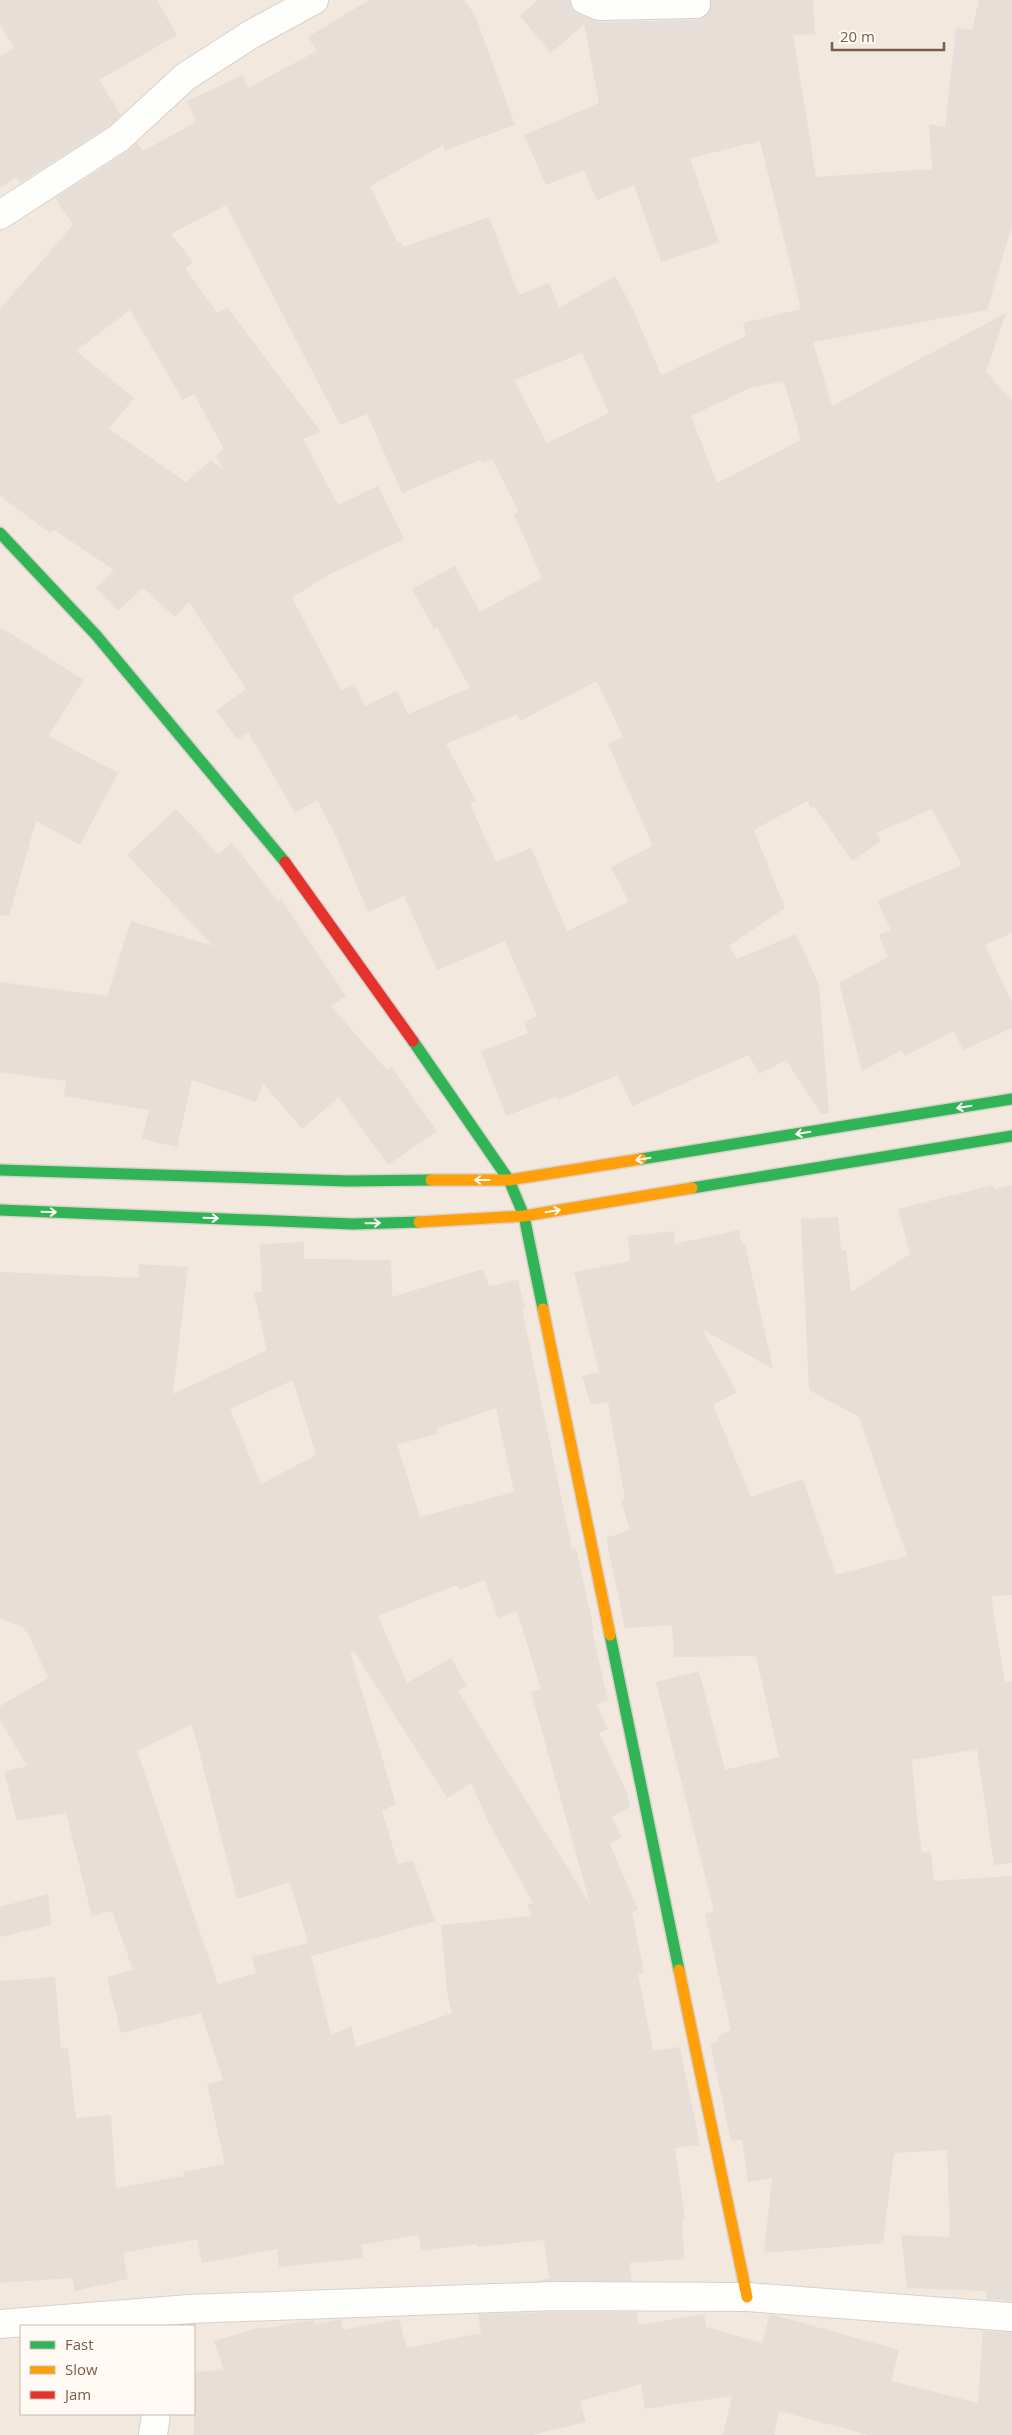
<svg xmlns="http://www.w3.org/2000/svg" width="1012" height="2435" font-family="'Open Sans',sans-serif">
  <rect width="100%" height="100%" fill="#f9f5f0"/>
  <path fill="#f2e8de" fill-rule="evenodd" d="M0,0H1012V2435H0ZM21,2326H194V2414H21Z"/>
  <g fill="#e6ded7" fill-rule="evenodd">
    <path d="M0,0H157L177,35L99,80L121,115L109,126L20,183L16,177L0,188V57L14,48L0,24Z"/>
    <path d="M369,0H464L475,15L515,125L445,150L443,145L370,186L398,243L401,242L403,247L489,217L519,295L549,283L559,308L615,276L637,317H636L661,375L746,336L743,323L801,309L760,141L690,158L719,242L661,262L634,185L597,200L584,170L546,185L524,135L599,103L584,24L551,53L520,16L538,0H570L572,9L578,14L599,22L697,20L704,17L709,12L711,0H813L815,34L793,35L816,177L932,169L929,124L945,127L956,28L972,30L979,0H1012V226L987,310L813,342L832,406L1006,313L986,372L1012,401V933L985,945L1012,1003V1028L963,1050L954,1031L905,1056L902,1050L862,1071L839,983L888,957L879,935L891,930L877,901L962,865L932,809L876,833L881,841L852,861L814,806L811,808L807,801L754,830L785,908L729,946L737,959L796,934L819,985L829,1113L821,1114L786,1060L759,1074L749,1055L632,1106L618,1075L558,1100L556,1097L506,1116L481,1051L528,1033L524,1022L537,1016L505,941L437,970L404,896L368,912L337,838L317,800L295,813L248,732L238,740L216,711L246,689L189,602L175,617L143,588L118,611L96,588L114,570L53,529L50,533L0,496V309L73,225L55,198L128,151L137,142L143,151L196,122L187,101L243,75L248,88L317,51L308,37ZM226,205L340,425L367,414L402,493L480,460L482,463L492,459L519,512L514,514L542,578L480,612L455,566L412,589L434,629L437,627L470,688L408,714L397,691L365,706L354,684L341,690L292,598L328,575L404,539L378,486L338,505L303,439L321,432L227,307L217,313L185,268L193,262L171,234ZM130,310L183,400L194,394L224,449L216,456L224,470L211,460L186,482L109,429L134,398L76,351ZM582,353L609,413L547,443L514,380ZM784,381L801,440L717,483L691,416L750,388ZM597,681L623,737L608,744L653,846L611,867L629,902L567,931L531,848L496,862L470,804L476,801L446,744L517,714L520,721Z"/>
    <path d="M0,627L84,680L48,736L118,773L80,845L36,821L9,916L0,915Z"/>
    <path d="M176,809L218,854L232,843L278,901L281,899L346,996L331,1006L387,1070L391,1067L437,1131L388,1165L339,1097L302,1129L263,1083L256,1102L192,1080L177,1147L142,1139L149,1110L64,1096L66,1081L0,1072V982L107,996L131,921L213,946L127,855Z"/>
    <path d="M993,1185L995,1189L1012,1185V1595L991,1596L1005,1683L1012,1682V1863L994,1865L977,1749L912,1760L917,1818L922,1853L931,1852L934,1881L1012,1876V2301L986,2299V2291L907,2288L901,2235L950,2237L947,2150L894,2153L883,2243L764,2253L772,2178L748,2182L742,2139L731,2141L710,2043L718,2042V2036L731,2030L705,1914L714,1911L656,1682L699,1671L725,1770L779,1757L756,1656L674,1657L672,1625L625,1628L606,1538L630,1530L621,1500L625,1499L608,1402L591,1405L582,1376L599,1372L574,1272L630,1261L628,1236L674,1231L675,1244L739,1230L742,1244H745L773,1369L702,1329L737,1392L713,1405L751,1497L803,1479L836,1575L907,1556L859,1417L809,1390L801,1219L838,1217L841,1250H846L851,1292L910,1254L898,1209Z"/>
    <path d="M304,1242V1259L391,1260L392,1297L483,1269L489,1286L518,1280L525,1308L522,1309L572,1549L576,1548L594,1630H592L608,1701L596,1704L608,1729L599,1733L626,1790L630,1807L612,1817L622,1837L610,1844L638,1910L632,1912L644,1973L638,1974L653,2051L680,2047L700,2145L675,2148L685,2218L682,2219L684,2259L629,2263L632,2281H536L549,2278L544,2240L478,2247L477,2244L421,2251L419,2235L361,2245L363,2258L279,2267L277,2249L202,2263L197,2239L123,2253L128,2279L75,2291L72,2278L0,2283V1981L55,1977L61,2049L68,2048L76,2118L111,2115L116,2188L184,2176L183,2172L225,2164L207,2084L223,2080L201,2013L121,2033L107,1977L133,1970L112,1911L92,1916L66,1813L17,1821L4,1772L27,1766L0,1720V1706L48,1678L29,1635L22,1627L0,1618V1272L139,1278L138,1264L188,1267L173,1394L267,1350L254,1293L262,1291L260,1244ZM293,1380L316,1455L261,1484L230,1409ZM496,1408L514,1492L420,1517L397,1444L438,1434L436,1429ZM485,1580L498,1618L517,1611L541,1689L531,1692L590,1904L458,1691L467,1686L451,1658L407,1683L378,1616L457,1585L459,1590ZM354,1651L447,1798L471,1783L490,1825L533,1903L527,1905L532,1916L441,1925L447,1992L452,2013L356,2047L351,2026L331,2035L308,1943L252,1957L256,1973L218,1984L137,1751L192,1724L237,1899L290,1882L312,1956L435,1921L413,1860L398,1864L382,1811L396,1804L350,1652Z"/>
    <path d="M48,1894L51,1925L0,1937V1907Z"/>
    <path d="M554,2312H637L639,2325L704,2314L706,2327L762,2343L770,2314L774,2315L899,2350L891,2381L978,2403L983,2331L1012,2332V2435H869L779,2411L774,2435H723L732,2396L645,2409L641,2384L580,2401L586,2422L532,2435H194V2372L224,2370L214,2341L262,2327L263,2329L304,2321L314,2320L315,2324L341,2319L343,2330L399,2319L407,2348L481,2333L478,2314Z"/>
  </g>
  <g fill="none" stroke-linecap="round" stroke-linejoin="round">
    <g stroke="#d7d1cb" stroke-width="30">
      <g id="street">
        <path d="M585,0L599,6L696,4"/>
        <path d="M0,215L119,138L185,77L250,35L314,0"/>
        <path d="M0,2324L189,2309L554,2296L747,2297L1012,2317"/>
        <path d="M153,2435L156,2414"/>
      </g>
    </g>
    <g stroke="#d9d2cb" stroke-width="14">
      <g id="fast">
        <path d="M0,533L96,635L285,862"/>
        <path d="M413,1041L509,1180L524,1216L543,1309"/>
        <path d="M641,1159L1012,1099"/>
        <path d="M0,1170L348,1181L431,1180"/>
        <path d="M692,1188L1012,1136"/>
        <path d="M0,1210L353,1224L419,1222"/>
        <path d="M610,1635L679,1970"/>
      </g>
    </g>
    <g stroke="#d9d2cb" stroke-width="14">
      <g id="slow">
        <path d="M431,1180H509L641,1159"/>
        <path d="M419,1222L524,1216L692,1188"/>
        <path d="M543,1309L610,1635"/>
        <path d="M679,1970L747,2297"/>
      </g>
    </g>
    <g stroke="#d9d2cb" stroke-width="14">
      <path id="jam" d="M285,862L413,1041"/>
    </g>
    <use href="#street" stroke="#fefefd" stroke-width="28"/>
    <use href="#fast" stroke="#30b455" stroke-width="11"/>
    <use href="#slow" stroke="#ff9f0a" stroke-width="11"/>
    <use href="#jam" stroke="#e5322d" stroke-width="11"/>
  </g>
  <defs><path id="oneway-shaft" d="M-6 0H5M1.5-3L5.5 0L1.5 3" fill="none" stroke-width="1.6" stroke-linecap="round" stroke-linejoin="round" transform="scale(1.25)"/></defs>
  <g stroke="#fffaf3">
    <use href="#oneway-shaft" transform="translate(964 1107) rotate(171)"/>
    <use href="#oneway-shaft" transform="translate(803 1133) rotate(171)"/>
    <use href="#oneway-shaft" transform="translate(643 1159) rotate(171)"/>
    <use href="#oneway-shaft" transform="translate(482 1180) rotate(180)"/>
    <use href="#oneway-shaft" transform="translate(553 1211) rotate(-9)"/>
    <use href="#oneway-shaft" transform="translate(49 1212) rotate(2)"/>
    <use href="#oneway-shaft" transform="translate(211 1218) rotate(2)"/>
    <use href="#oneway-shaft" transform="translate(373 1223) rotate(-1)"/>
  </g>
  <rect x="20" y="2325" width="175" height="90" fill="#fffaf3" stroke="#cabbb1"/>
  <rect x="30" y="2341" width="25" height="8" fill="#30b455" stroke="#cabbb1"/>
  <text x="65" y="2350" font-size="15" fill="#7a5c4d">Fast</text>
  <rect x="30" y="2366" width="25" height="8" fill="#ff9f0a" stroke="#cabbb1"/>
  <text x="65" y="2375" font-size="15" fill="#7a5c4d">Slow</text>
  <rect x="30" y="2391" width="25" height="8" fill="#e5322d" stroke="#cabbb1"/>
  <text x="65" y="2400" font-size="15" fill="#7a5c4d">Jam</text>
  <path d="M832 42v8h112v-8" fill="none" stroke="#7a5c4d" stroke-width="2.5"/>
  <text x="840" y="42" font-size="15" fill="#7a5c4d" stroke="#fffaf3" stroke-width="4" paint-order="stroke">20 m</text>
</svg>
